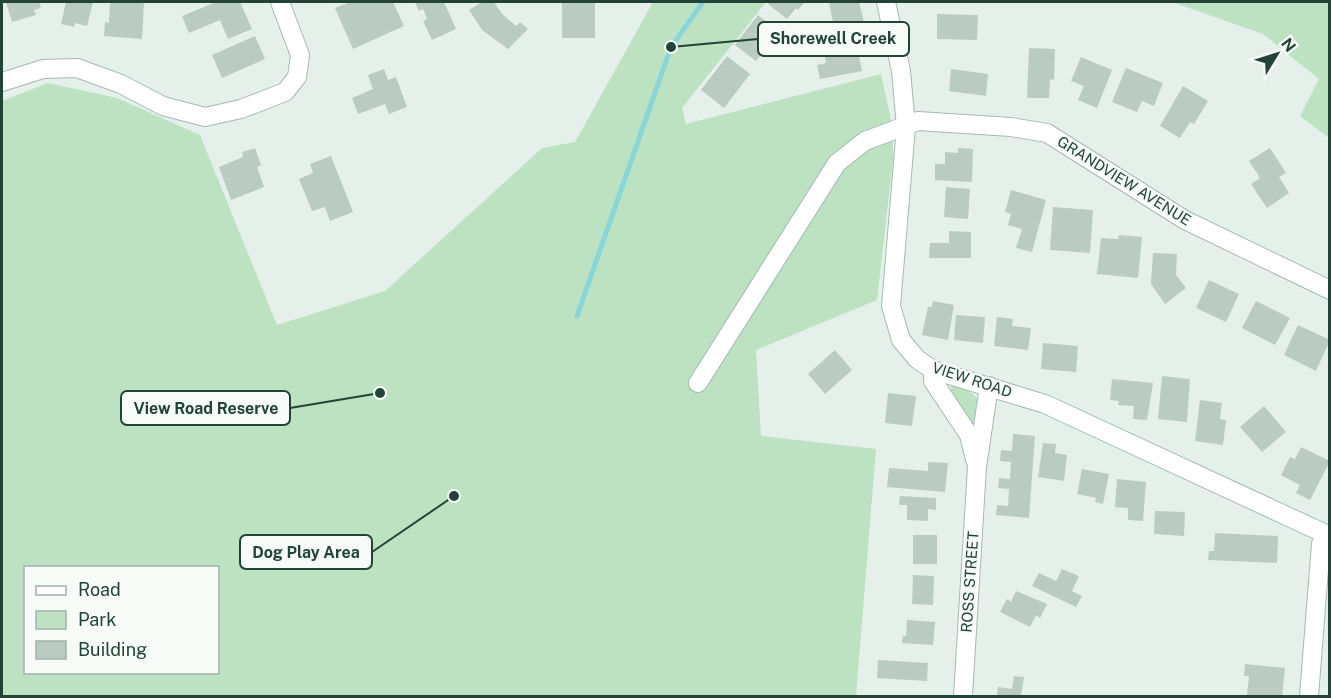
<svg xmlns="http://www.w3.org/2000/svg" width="1331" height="698" font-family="'Public Sans',sans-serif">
  <rect width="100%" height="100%" fill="#e5f0ea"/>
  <g fill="#bce2c2" fill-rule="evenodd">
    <path d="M653,2H766L682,108L686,124L881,74L893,129V161L877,300L756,350L761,436L876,449L856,696H2V101L48,83L117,98L200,135L277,325L385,291L542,148L575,142ZM26,568H218V672H26Z"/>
    <path d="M1172,2H1329V138L1300,116L1319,79L1263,34Z"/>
    <path d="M955,384C986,397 980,405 977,434L951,393V387Z"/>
  </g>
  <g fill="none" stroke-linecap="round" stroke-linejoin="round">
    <path stroke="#88d6d9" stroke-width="5" d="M577,316L671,47L703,2"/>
  </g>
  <g fill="#bacbc2">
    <path d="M6,2H39L41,8L34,10L36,15L12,22Z"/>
    <path d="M66,2H93L87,26L75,23L74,27L61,24Z"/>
    <path d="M110,2H144L142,39L104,36L105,22L109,23Z"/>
    <path d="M216,2H240L252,29L228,39L220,20L189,33L182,16Z"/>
    <path d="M350,2H393L404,26L353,49L335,8Z"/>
    <path d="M415,2H444L456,29L432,40L423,21L427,19L423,9L419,11Z"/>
    <path d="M482,2H494L502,14L516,26L520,22L528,29L508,49L482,30L469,10Z"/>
    <rect x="562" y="2" width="33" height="36"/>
    <path d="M770,2H805L798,10L796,8L787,19L768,4Z"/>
    <path d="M829,2H859L865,26L835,33Z"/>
    <path d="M937,14L978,15L977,40L937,39Z"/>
    <path d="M758,15L781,33L764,55L762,53L756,61L735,45Z"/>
    <path d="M255,36L265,59L222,78L212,55Z"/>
    <path d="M856,41L862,71L820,79L817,65L826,63L823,48Z"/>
    <path d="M1029,48L1055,49L1054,80L1050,79L1049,98H1027Z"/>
    <path d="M727,56L750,74L724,108L701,90Z"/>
    <path d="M1081,57L1112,70L1097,108L1078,100L1084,86L1071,81Z"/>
    <path d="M1126,68L1163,83L1154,106L1142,101L1137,112L1112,102Z"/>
    <path d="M384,69L388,80L396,77L407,107L389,114L385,104L358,114L352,98L373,89L368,75Z"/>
    <path d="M951,69L988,74L986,96L949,91Z"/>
    <path d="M1183,86L1208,101L1194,124L1190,122L1180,138L1160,126Z"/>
    <path d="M255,148L261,165L257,167L264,187L231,200L219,167L243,157L242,152Z"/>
    <path d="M958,148L973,149L972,182L935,180V164H945V152L958,153Z"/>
    <path d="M1270,148L1286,173L1279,177L1289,193L1267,208L1251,184L1260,178L1249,161Z"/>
    <path d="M331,156L353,212L330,221L325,207L312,211L299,179L313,173L310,164Z"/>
    <path d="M946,187L970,189L968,219L944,217Z"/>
    <path d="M1011,190L1046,200L1032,252L1016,248L1022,229L1008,225L1011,214L1005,212Z"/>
    <path d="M1053,207L1093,210L1090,253L1050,250Z"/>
    <path d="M949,231L971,232V258H929L930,243H949Z"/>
    <path d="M1119,235L1142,237L1138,278L1097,274L1101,238L1118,239Z"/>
    <path d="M1153,253L1177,254L1176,275L1186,288L1165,304L1151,284Z"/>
    <path d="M1209,280L1239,294L1226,322L1196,308Z"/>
    <path d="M933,301L954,305L948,340L922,335L928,307H932Z"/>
    <path d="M1256,301L1290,318L1275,345L1242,328Z"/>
    <path d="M956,315L985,317L983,343L954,340Z"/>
    <path d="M997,317L1013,319L1012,326L1031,328L1028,350L994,346Z"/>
    <path d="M1298,325L1330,340L1316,371L1284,355Z"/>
    <path d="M1043,343L1078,346L1076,372L1041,369Z"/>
    <path d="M835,350L852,370L825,394L808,374Z"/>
    <path d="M1162,376L1190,379L1187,422L1158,419Z"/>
    <path d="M1112,379L1153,383L1147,420L1133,419L1134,406L1118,405L1119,401L1110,400Z"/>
    <path d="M888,393L916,396L912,426L885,423Z"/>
    <path d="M1200,400L1222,403L1220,419L1226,420L1223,445L1195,441Z"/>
    <path d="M1264,406L1286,432L1262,452L1240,427Z"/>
    <path d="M1013,434L1035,436L1029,518L996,515L997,505L1008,506L1009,489L998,488L999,478L1010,479L1011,462L1000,461L1001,450L1012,451Z"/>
    <path d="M1043,443L1056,444L1055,453L1067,455L1064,481L1038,477Z"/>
    <path d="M1301,447L1330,461L1310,500L1296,493L1300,485L1281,475L1290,457L1295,459Z"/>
    <path d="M928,462L948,463L945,492L887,487L889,468L928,471Z"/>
    <path d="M1082,469L1109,474L1103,504L1095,502L1096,498L1077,494Z"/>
    <path d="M1117,479L1146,482L1143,521L1128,520V508L1115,507Z"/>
    <path d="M900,496L936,498V510L928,509V521L907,520V505H899Z"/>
    <path d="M1155,511L1185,512L1184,536L1154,534Z"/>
    <path d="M1215,533L1278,536L1277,563L1208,560L1209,551H1214Z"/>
    <rect x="913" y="535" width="24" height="29"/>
    <path d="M1062,569L1079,576L1072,591L1082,596L1076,607L1032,586L1039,573L1056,581Z"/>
    <path d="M913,575L934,576L933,605L912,604Z"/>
    <path d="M1016,591L1047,604L1040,618L1036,615L1030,627L1000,612L1007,599L1011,602Z"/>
    <path d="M907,620L935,622L933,645L902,643L903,636H906Z"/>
    <path d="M878,660L928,663L927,681L877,678Z"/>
    <path d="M1245,664L1285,668L1282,696H1247L1249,676H1244Z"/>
    <path d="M1014,676L1024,677L1021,696H997L998,687L1012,689Z"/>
  </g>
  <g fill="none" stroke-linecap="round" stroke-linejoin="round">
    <g stroke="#a6b9b1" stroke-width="20">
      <g id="street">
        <path d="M2,82L43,69L77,68L121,84L163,106L205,117L241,109L285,92L297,77L300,55L280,2"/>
        <path d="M933,370V381L969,435L975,460"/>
        <path d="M698,383L837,163L865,141L918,121L1011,127L1047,133L1185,220L1330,290"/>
        <path d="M963,696L977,467L989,386"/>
        <path d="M1309,696L1321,544L1326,534"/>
      </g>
    </g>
    <g stroke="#a2bdb0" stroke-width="20">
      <path id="secondary" d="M886,2L901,71L906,127L891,306L901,340L917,359L933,370L1045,404L1330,536"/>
    </g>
    <use href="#street" stroke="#fff" stroke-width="18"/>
    <use href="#secondary" stroke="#fff" stroke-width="18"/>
  </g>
  <g text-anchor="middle" stroke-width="4.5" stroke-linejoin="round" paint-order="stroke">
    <g font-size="15" fill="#214437" stroke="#f6fbf8">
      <text transform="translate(1124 181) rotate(32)" y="5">GRANDVIEW AVENUE</text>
      <text transform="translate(972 380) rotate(18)" y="5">VIEW ROAD</text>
      <text transform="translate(970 582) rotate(-86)" y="5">ROSS STREET</text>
    </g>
  </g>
  <path fill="none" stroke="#214437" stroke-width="2" d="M671 47L758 39M380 393L290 408M454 496L372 552"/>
  <g fill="#214437" stroke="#f6fbf8" stroke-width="2">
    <circle cx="671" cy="47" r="6"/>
    <circle cx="380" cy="393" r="6"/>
    <circle cx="454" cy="496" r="6"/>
  </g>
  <g fill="#f6fbf8" stroke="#214437" stroke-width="2">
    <rect x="758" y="22" width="151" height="34" rx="6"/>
    <rect x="121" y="391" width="169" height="34" rx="6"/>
    <rect x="240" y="535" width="132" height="34" rx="6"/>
  </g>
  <g font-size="16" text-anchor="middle" font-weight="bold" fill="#214437">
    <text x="833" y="44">Shorewell Creek</text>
    <text x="206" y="414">View Road Reserve</text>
    <text x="306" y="558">Dog Play Area</text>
  </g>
  <rect width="1331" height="698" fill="none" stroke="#214437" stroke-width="6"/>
  <rect x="24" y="566" width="195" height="108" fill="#f6fbf8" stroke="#a1b2ab" stroke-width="1.5"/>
  <rect x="36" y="586" width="30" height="9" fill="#ffffff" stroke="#a1b2ab" stroke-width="1.5"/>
  <text x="78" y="596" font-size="18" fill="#214437">Road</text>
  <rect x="36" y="611" width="30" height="18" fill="#bce2c2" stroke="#a1b2ab" stroke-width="1.5"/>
  <text x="78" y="626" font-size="18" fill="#214437">Park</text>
  <rect x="36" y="641" width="30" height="18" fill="#bacbc2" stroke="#a1b2ab" stroke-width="1.5"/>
  <text x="78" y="656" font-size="18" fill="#214437">Building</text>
  <g transform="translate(1277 54) rotate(52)" stroke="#f6fbf8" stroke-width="4.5" paint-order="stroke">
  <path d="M0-4.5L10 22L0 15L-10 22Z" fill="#214437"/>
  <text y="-9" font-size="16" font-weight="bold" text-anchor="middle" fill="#214437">N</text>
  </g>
</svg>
